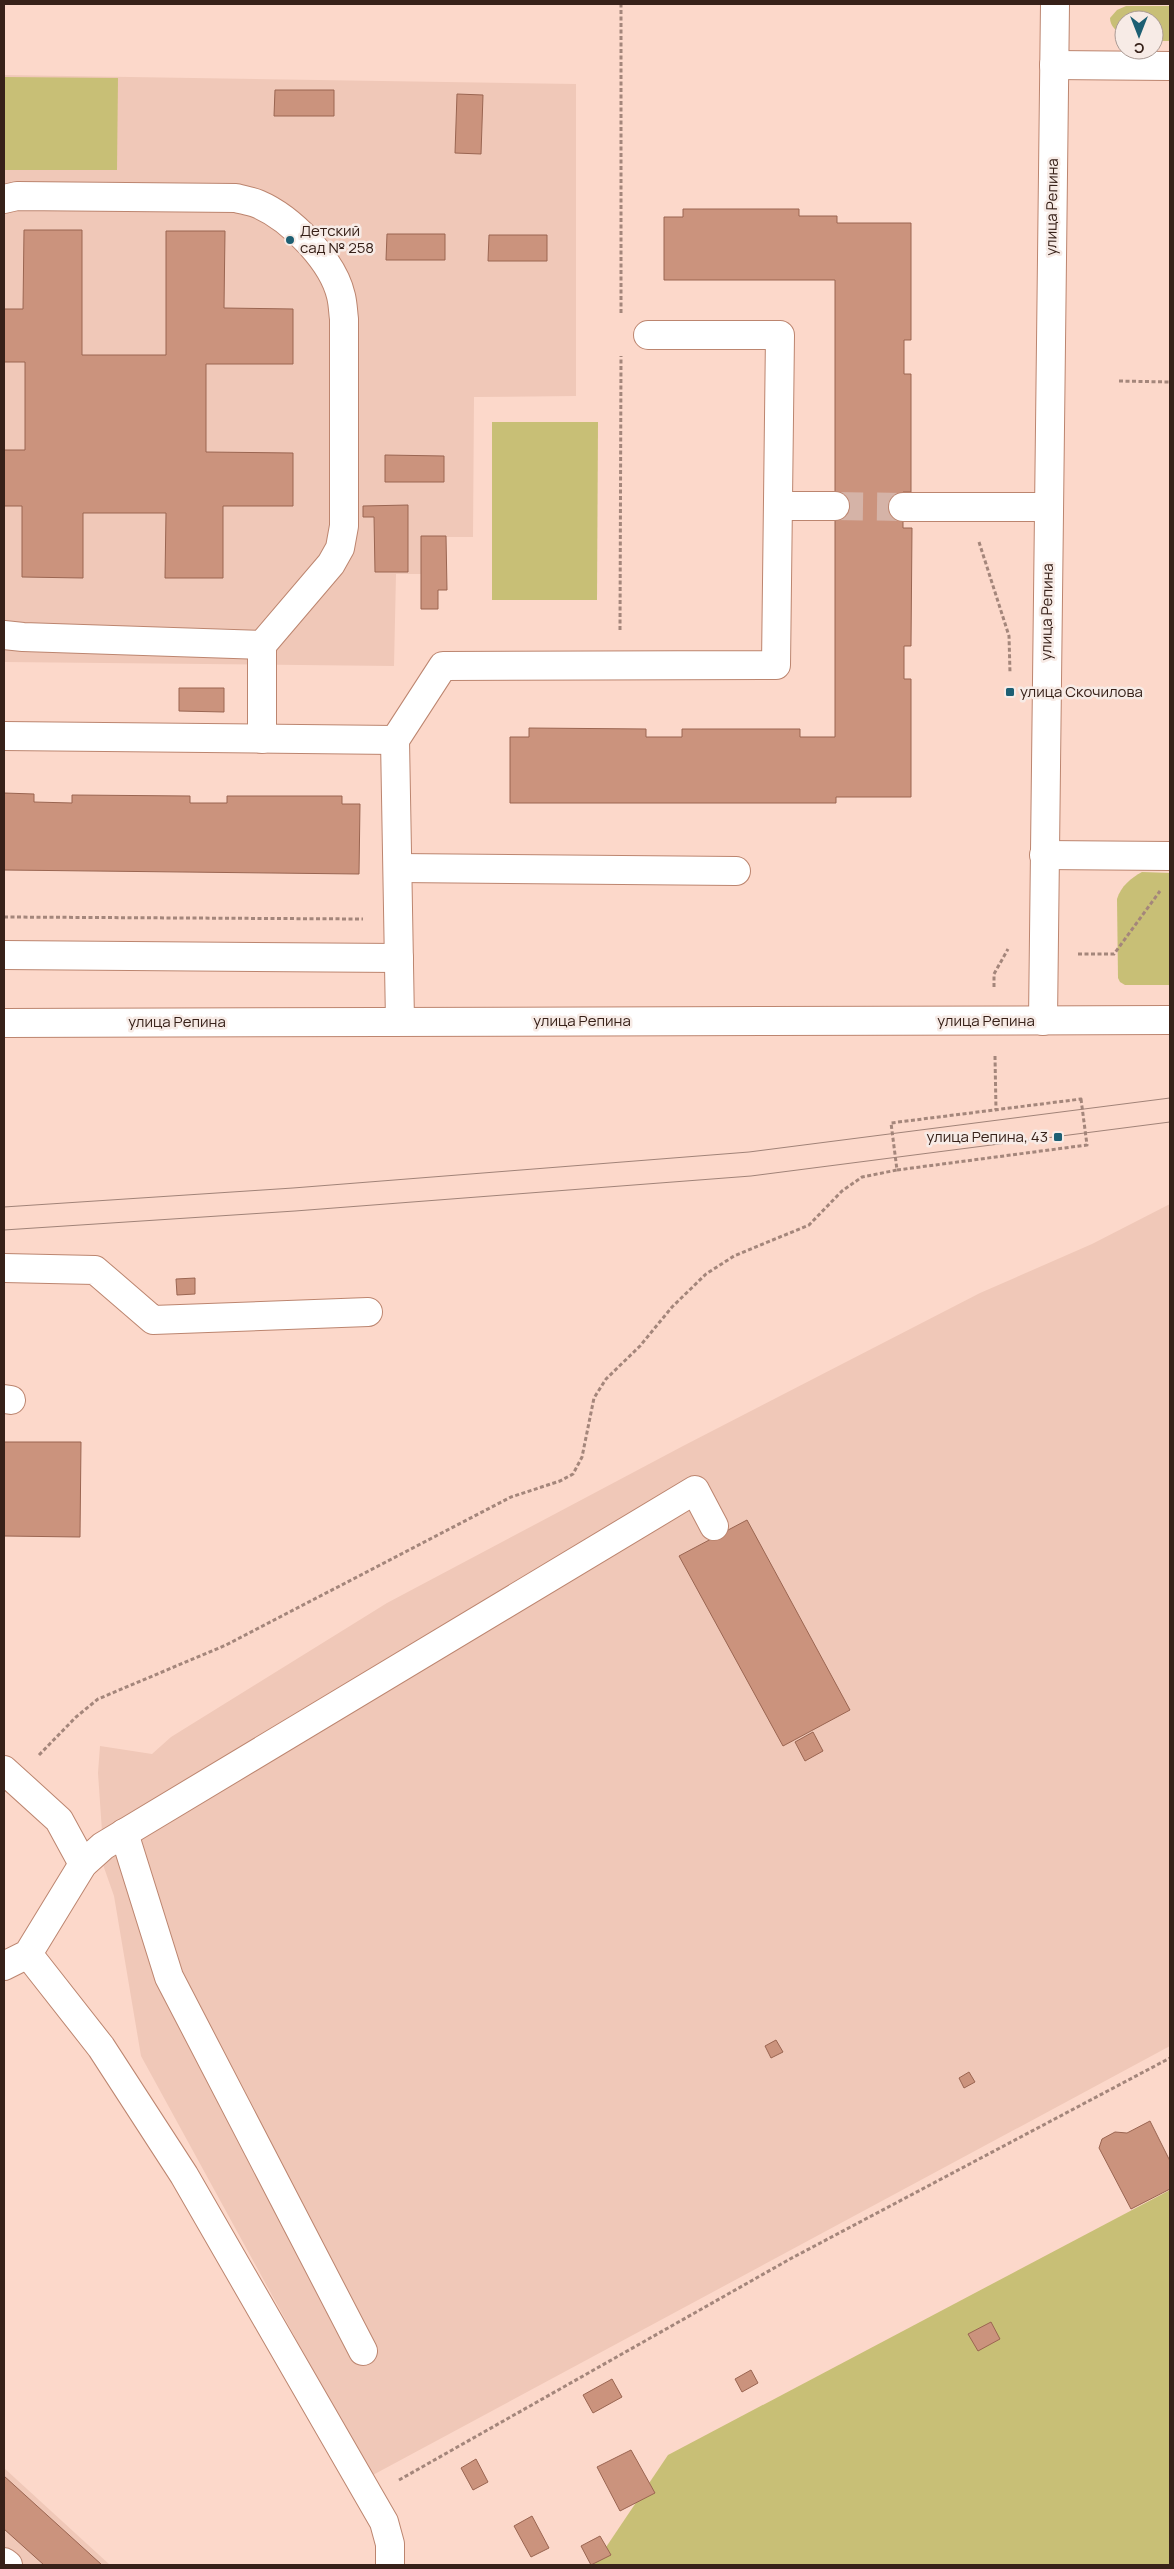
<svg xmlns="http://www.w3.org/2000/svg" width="1174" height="2569" font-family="Manrope,sans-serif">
  <rect width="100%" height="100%" fill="#fcd8ca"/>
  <g fill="#f0c8b8">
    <path d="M4,75L576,84V396L474,397L473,537H427V574H396L394,666L4,662Z"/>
    <path d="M1170,1204V2046L371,2476L141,2056L114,1896L101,1859L103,1846L98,1773L100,1746L152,1754L171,1737L387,1603L683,1446L980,1293L1092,1244Z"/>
    <path d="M4,2468L110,2565H4Z"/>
  </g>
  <g fill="#c8bf76">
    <path d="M1126,6H1170V41H1154V20H1124V36C1117,32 1110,26 1110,18L1117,10Z"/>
    <path d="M4,77L118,78L117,170H4Z"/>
    <path d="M492,422H598L597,600H492Z"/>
    <path d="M1142,872L1170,873V985H1125L1120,982L1118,978L1117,899C1121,886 1131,878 1142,872Z"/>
    <path d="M1170,2190V2565H594L668,2455Z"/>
  </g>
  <g fill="#cb937d" stroke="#9a6551">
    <path d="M275,90H334V116H274Z"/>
    <path d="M457,94L483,95L481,154L455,153Z"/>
    <path d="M683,209H799V216H837V223H911V340H904V374H911V492H903V528H912L911,646H904V679H911V797H836V803H510V737H529V728L646,729V737H682V729H800V737H835V280H664V217H683Z"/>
    <path d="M24,230H82V355H166V231H225L224,308L293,309V364H206V452L293,453V506H223V578H165L166,513H83V578L22,577V506H4V450H25V362H4V309H23Z"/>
    <path d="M387,234H445V260H386Z"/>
    <path d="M489,235H547V261H488Z"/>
    <path d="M385,455L444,456V482H385Z"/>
    <path d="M408,505V572H375L374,517H363V506Z"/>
    <path d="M421,536H446L447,590H438V609H421Z"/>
    <path d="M179,688H224V712L179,711Z"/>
    <path d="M4,793L34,794V802L72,803V795L190,796V803H227V796H342V804H360L359,874L4,870Z"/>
    <path d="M195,1278V1294L177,1295L176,1279Z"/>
    <path d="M4,1442H81L80,1537L4,1536Z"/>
    <path d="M747,1520L850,1710L783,1746L679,1556Z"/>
    <path d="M813,1732L823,1751L805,1761L795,1742Z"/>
    <path d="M776,2040L783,2052L771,2058L765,2046Z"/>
    <path d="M969,2072L975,2082L964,2088L959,2078Z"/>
    <path d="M1150,2121L1170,2161V2189L1131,2209L1099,2148L1102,2139L1115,2132L1127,2133Z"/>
    <path d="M991,2322L1000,2339L978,2351L968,2334Z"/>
    <path d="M751,2370L758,2383L742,2392L735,2379Z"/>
    <path d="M612,2379L622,2397L593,2413L583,2395Z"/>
    <path d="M631,2450L655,2493L620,2511L597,2467Z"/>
    <path d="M476,2459L488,2482L473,2490L461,2468Z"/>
    <path d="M4,2476L102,2565H44L4,2529Z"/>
    <path d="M532,2516L549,2548L531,2557L514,2526Z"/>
    <path d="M600,2536L611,2555L591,2565L581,2546Z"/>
  </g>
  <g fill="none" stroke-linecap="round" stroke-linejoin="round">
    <path stroke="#d5b3a7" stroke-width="28" stroke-dasharray="28 14" stroke-linecap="butt" d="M835,506L903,507"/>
    <g stroke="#bc856f" stroke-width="30">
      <g id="minor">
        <path d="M1054,65L1170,66"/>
        <path d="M4,199L17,196L236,198C243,200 251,201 258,204C291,218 333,261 341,296C343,304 343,312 344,319V526L340,548L331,564L262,645V739"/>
        <path d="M778,506H835"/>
        <path d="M903,507H1049"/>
        <path d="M4,635L23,637L262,645"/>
        <path d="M4,736L395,740"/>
        <path d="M1044,855L1170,856"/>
        <path d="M398,868L736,871"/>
        <path d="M4,955L399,958"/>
        <path d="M400,1021L395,740L443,666L776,665L780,335H648"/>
        <path d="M1043,1021L1055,4"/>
        <path d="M4,1023L1170,1020"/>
        <path d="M4,1268L95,1270L153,1320L368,1312"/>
        <path d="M4,1399L11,1400"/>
        <path d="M4,1770L59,1820L83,1864"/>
        <path d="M124,1833L169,1977L363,2351"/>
        <path d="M28,1954L101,2047L184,2175L384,2522L390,2544V2565"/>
        <path d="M4,1966L28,1954L83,1864L103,1846L695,1490L714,1526"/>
        <path d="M4,2562L8,2565"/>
      </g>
    </g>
    <g stroke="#a4867b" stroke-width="3" stroke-dasharray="4 2.5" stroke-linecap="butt">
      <path d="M621,313V4"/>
      <path d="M1119,381L1170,382"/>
      <path d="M979,542L1009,636L1010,673"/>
      <path d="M620,630L621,356"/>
      <path d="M4,917L363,919"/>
      <path d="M1078,954H1114L1160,891"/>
      <path d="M994,987V974L1008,949"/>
      <path d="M995,1056L996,1110"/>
      <path d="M1081,1099L1087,1145L897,1170L891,1123Z"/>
      <path d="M39,1755L76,1717L98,1699L226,1645L511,1497L560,1481L573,1474L582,1457L594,1398L606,1379L640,1346L672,1307L706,1274L734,1256L809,1225L842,1191L862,1177L897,1170"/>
      <path d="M399,2480L790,2259L1170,2058"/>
    </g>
    <use href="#minor" stroke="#fff" stroke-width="28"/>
    <g stroke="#a18378" stroke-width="1">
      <path d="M4,1207L293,1188L749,1152L1170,1098"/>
      <path d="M4,1230L295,1211L751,1176L1170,1122"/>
    </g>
  </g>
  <g fill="#1d5f73" stroke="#f7ebe6" stroke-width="2">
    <circle cx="290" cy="240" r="5"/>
    <rect x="1005" y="687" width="10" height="10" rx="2.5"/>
    <rect x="1053" y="1132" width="10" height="10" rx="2.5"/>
  </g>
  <g text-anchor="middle" stroke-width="5" stroke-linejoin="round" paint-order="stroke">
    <g font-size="15" fill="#372119" stroke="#f7ebe6">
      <text transform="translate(1052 207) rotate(-89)" y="5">улица Репина</text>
      <text transform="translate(1047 612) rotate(-89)" y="5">улица Репина</text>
      <text x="582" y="1026">улица Репина</text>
      <text x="986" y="1026">улица Репина</text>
      <text x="177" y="1027">улица Репина</text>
    </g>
    <g font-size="15" fill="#372119" stroke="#f7ebe6" text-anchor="start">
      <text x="300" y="236">Детский<tspan x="300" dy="17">сад № 258</tspan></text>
      <text x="1020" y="697">улица Скочилова</text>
      <text x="1048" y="1142" text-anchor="end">улица Репина, 43</text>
    </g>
  </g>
  <rect width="1174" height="2569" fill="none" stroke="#372119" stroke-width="10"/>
  <g transform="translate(1139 35) rotate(180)"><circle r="24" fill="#f7ebe6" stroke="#aa9a94"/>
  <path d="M0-4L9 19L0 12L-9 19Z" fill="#1d5f73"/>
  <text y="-8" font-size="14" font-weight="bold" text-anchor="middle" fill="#372119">С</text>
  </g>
</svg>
